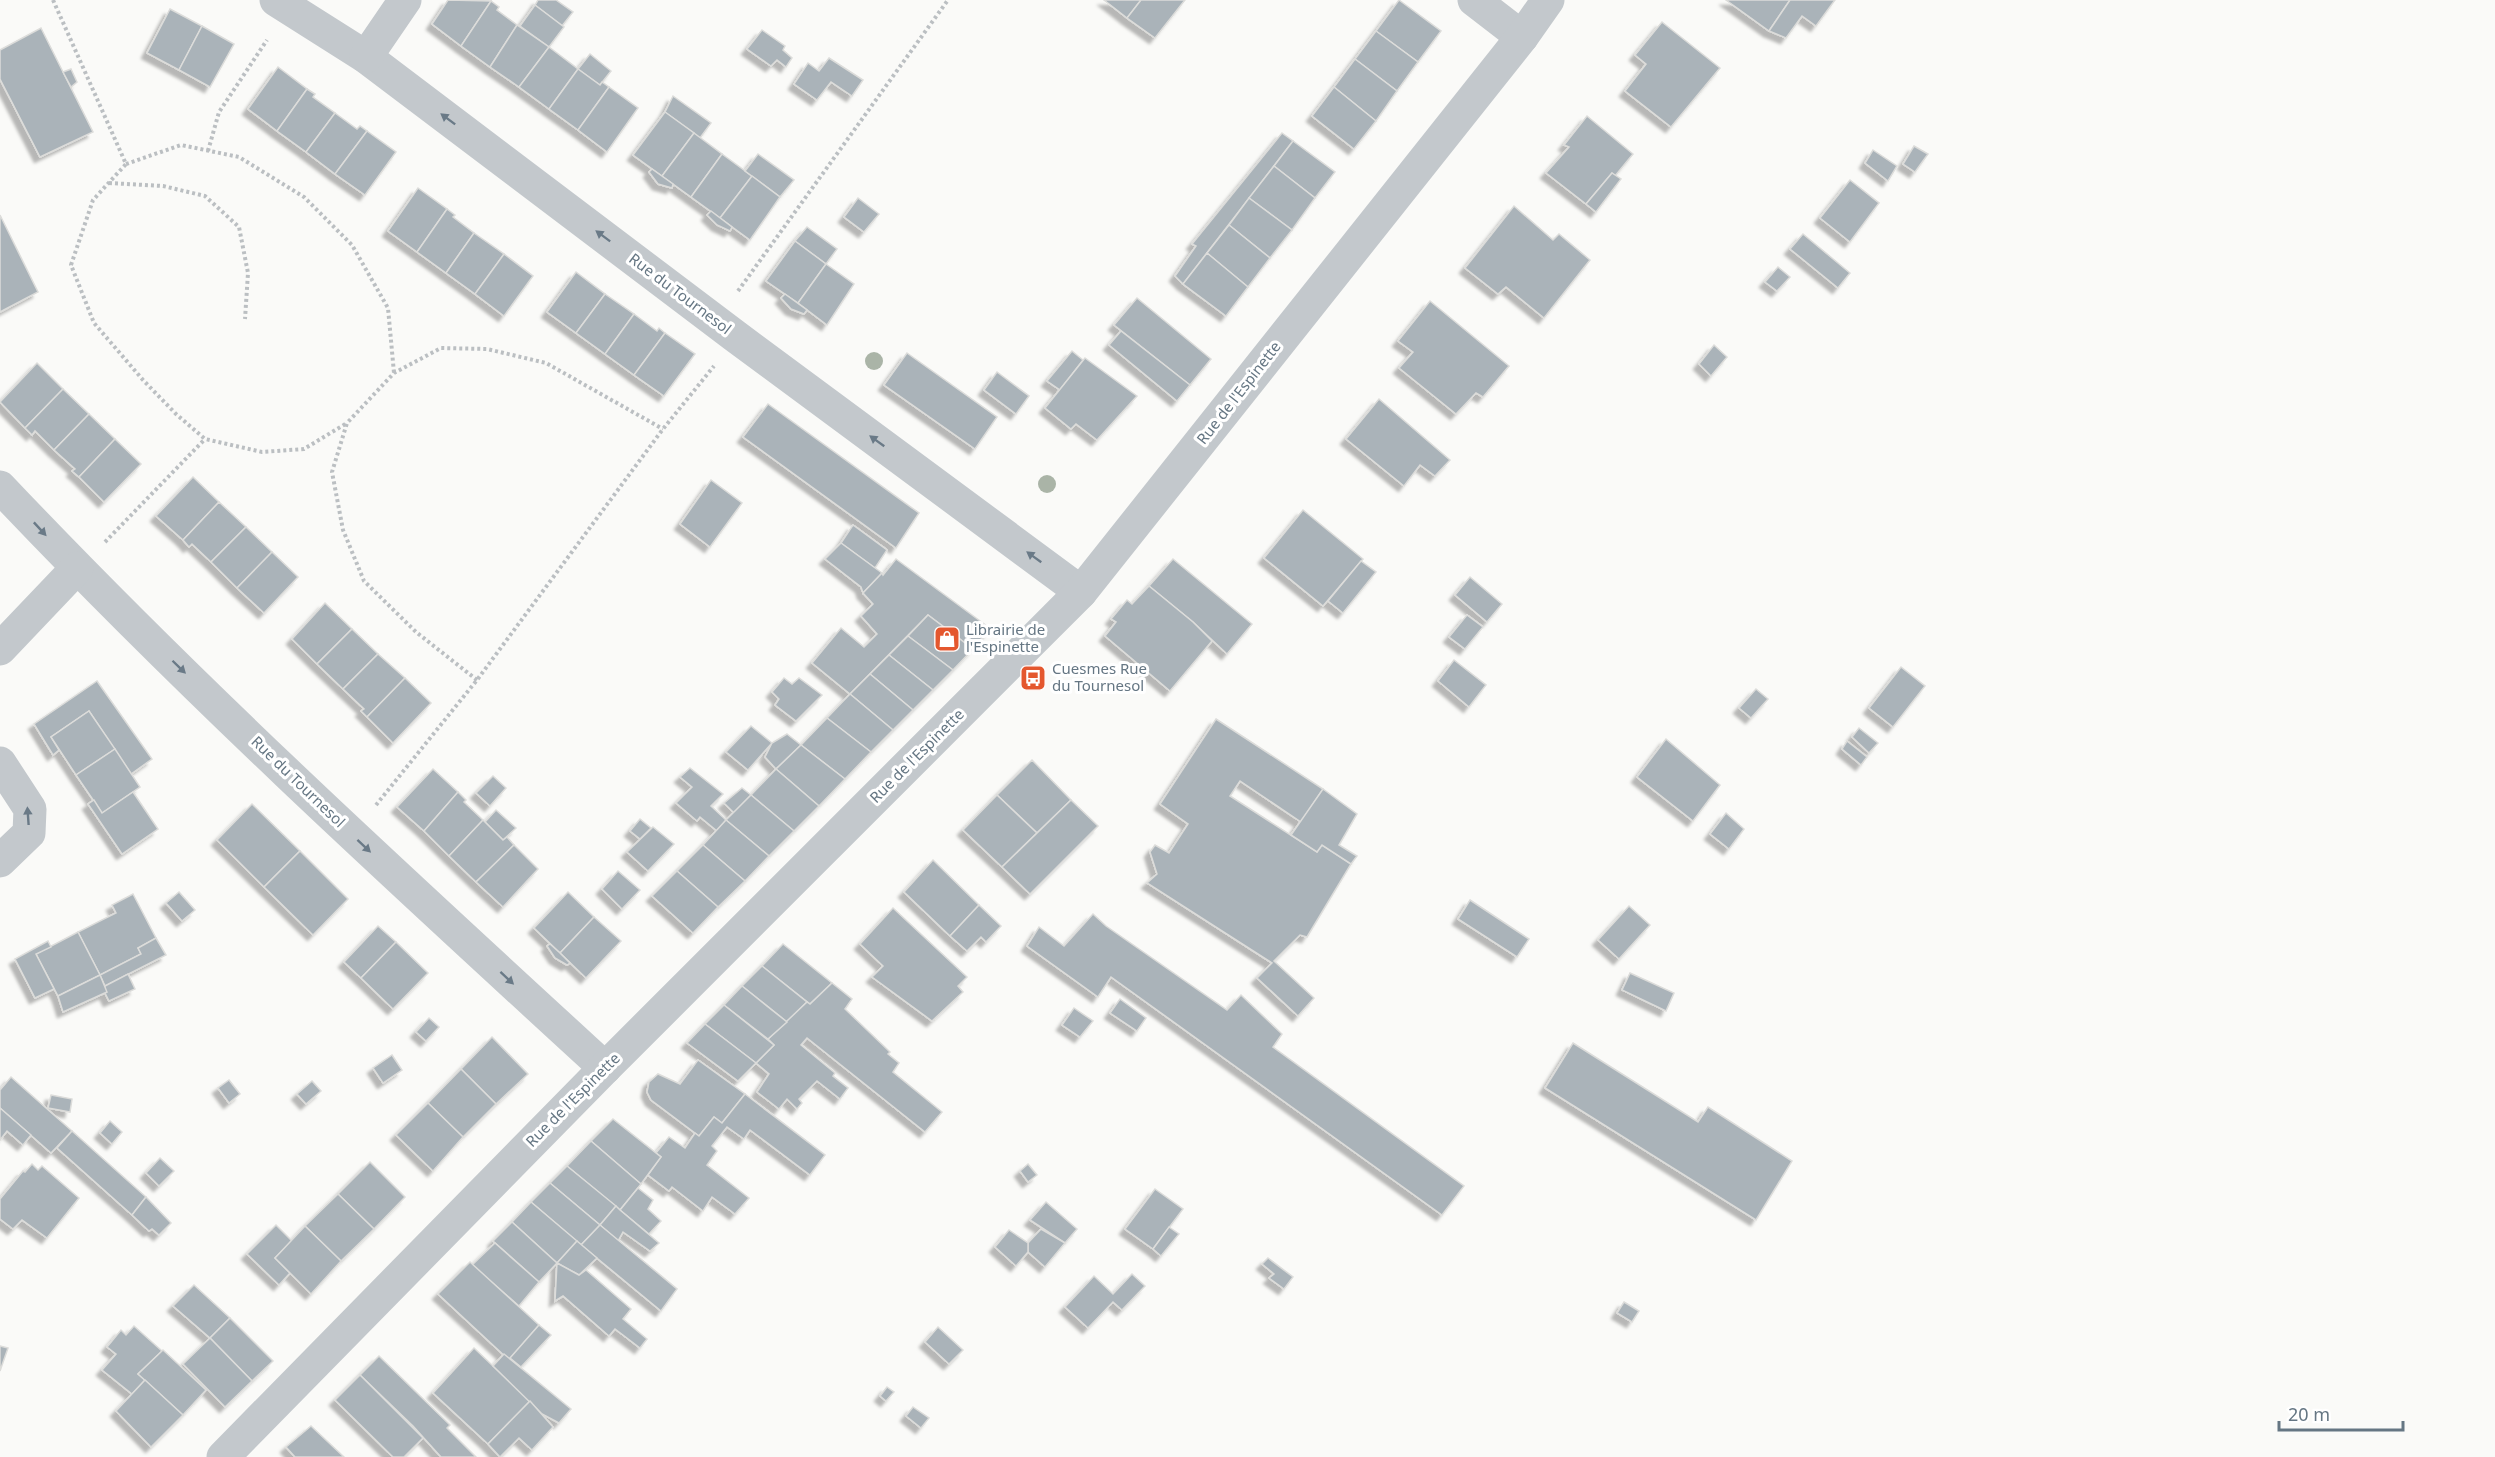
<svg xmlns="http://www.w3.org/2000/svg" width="2495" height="1457" font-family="'Noto Sans',sans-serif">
  <defs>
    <filter id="shadow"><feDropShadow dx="-5.5" dy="5.5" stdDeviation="1.5" flood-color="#0004"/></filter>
  </defs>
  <rect width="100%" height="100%" fill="#fafaf8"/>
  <g fill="#aab3b9" stroke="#dcdcda" stroke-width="1.5" filter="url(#shadow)">
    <path d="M448,0L491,1L461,46L432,24Z"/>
    <path d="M538,0H556L573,12L562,26L535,5Z"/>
    <path d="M1104,0H1141L1127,18Z"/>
    <path d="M1141,0H1185L1155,38L1127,18Z"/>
    <path d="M1399,0L1441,31L1418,62L1376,31Z"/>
    <path d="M1726,0H1790L1769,31Z"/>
    <path d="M1790,0H1835L1816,26L1802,16L1786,38L1769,31Z"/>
    <path d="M491,1L499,7L497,10L517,25L490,67L461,46Z"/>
    <path d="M535,5L564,27L549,47L520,26Z"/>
    <path d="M170,9L202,26L179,70L147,53Z"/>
    <path d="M1662,22L1720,68L1671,127L1625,91L1646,64L1635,55Z"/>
    <path d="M517,25L549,47L519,87L490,67Z"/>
    <path d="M202,26L234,44L210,87L179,70Z"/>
    <path d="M41,28L93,132L40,157L0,79V50Z"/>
    <path d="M762,30L785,46L783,50L792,58L786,67L777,60L771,66L747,49Z"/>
    <path d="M1376,31L1418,62L1397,91L1355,59Z"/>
    <path d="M549,47L578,69L549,109L519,87Z"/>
    <path d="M590,54L611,71L600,85L578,69Z"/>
    <path d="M829,58L863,80L852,96L831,82L817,100L794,84L808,63L819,71Z"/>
    <path d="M1355,59L1397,91L1376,121L1334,87Z"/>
    <path d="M278,67L307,89L277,131L248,109Z"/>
    <path d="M71,69L77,82L71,87L63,72Z"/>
    <path d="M578,69L600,85L602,82L609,87L578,130L549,109Z"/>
    <path d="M609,87L638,108L607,152L578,130Z"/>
    <path d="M1334,87L1376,121L1354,149L1312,116Z"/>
    <path d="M307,89L315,94L313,97L335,113L306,152L277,131Z"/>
    <path d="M673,96L711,123L700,138L665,112Z"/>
    <path d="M665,112L694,133L662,176L633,155Z"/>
    <path d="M335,113L357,129L360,126L367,131L335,174L306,152Z"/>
    <path d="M1587,116L1633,154L1615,176L1612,173L1586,204L1546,173L1569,147L1564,145Z"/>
    <path d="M367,131L396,152L365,195L335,174Z"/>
    <path d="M694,133L722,154L691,197L662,176Z"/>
    <path d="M1282,133L1293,141L1183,284L1175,276L1196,246L1192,244Z"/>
    <path d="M1293,141L1335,172L1315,198L1274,166Z"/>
    <path d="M1914,146L1928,154L1915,172L1903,164Z"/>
    <path d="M1873,150L1897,166L1888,181L1865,163Z"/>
    <path d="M722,154L752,176L720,218L691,197Z"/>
    <path d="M758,154L794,180L780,197L745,171Z"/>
    <path d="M1274,166L1315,198L1292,230L1249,198Z"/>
    <path d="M652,169L673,184L672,188L658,184L649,172Z"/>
    <path d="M1612,173L1621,179L1596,212L1586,204Z"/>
    <path d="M752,176L780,197L750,240L720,218Z"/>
    <path d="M1850,180L1879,203L1850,242L1820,218Z"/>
    <path d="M418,188L447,209L417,252L388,231Z"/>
    <path d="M858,198L879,214L864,232L844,217Z"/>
    <path d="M1249,198L1292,230L1270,258L1229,225Z"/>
    <path d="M1514,206L1553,240L1559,234L1590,260L1544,318L1506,287L1498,294L1465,268Z"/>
    <path d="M447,209L455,215L453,217L474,233L446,273L417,252Z"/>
    <path d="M711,211L732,227L730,231L717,225L707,215Z"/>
    <path d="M0,215L38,292L0,312Z"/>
    <path d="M1229,225L1270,258L1248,287L1207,253Z"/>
    <path d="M807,227L837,249L826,264L795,241Z"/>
    <path d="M474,233L504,254L475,294L446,273Z"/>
    <path d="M1803,234L1850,273L1838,288L1790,249Z"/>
    <path d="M795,241L826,264L798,303L766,281Z"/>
    <path d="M1207,253L1248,287L1226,316L1183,284Z"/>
    <path d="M504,254L533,276L504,316L475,294Z"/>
    <path d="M826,264L854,284L827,325L798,303Z"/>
    <path d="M1778,267L1790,277L1777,291L1765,282Z"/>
    <path d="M576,272L605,294L576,333L547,312Z"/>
    <path d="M605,294L634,314L605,354L576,333Z"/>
    <path d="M785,294L807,310L804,314L791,309L781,298Z"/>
    <path d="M1137,298L1211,359L1190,385L1114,325Z"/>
    <path d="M1430,301L1509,366L1483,397L1476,393L1456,414L1399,368L1413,352L1398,341Z"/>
    <path d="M634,314L657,331L659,328L665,333L634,375L605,354Z"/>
    <path d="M1121,331L1190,385L1177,401L1109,345Z"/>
    <path d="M665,333L695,354L664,396L634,375Z"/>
    <path d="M1714,345L1727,357L1711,376L1699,364Z"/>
    <path d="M1072,351L1083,360L1060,390L1047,381Z"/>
    <path d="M907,353L997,417L975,449L884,385Z"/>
    <path d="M1085,358L1137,396L1097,440L1076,424L1071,429L1045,408Z"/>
    <path d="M37,363L63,389L25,428L0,402Z"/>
    <path d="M997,372L1029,396L1016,414L984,390Z"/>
    <path d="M63,389L89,414L54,450L35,431L32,435L25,428Z"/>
    <path d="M1379,399L1450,460L1435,476L1420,465L1404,486L1346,439Z"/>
    <path d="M768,404L919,513L896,548L743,437Z"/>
    <path d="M89,414L115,439L79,477L72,471L75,469L54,450Z"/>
    <path d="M115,439L141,464L104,502L79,477Z"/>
    <path d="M193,477L219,502L183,540L156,516Z"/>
    <path d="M711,480L742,503L710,547L680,524Z"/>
    <path d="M219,502L246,527L211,562L192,544L189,547L183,540Z"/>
    <path d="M1303,510L1363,559L1323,606L1264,558Z"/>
    <path d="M853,525L887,550L875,568L841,543Z"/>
    <path d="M246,527L272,552L237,588L211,562Z"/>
    <path d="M841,543L882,573L863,593L861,587L825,559Z"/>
    <path d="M272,552L298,577L264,613L237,588Z"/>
    <path d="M896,559L991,629L972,648L928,615L850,694L812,663L841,628L864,647L877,634L861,616L873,604L863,593L882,573L883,575Z"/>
    <path d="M1173,559L1252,624L1227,654L1193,622L1149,586Z"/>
    <path d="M1361,561L1376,572L1343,613L1328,601Z"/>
    <path d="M1470,577L1502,604L1487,622L1455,595Z"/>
    <path d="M1149,586L1193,622L1212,641L1170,691L1105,636L1116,622L1111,619L1127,600L1132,604Z"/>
    <path d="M325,603L352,629L317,664L292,639Z"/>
    <path d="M928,615L973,649L953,670L908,636Z"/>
    <path d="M1467,615L1483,627L1465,649L1449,637Z"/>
    <path d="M352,629L378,654L343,689L317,664Z"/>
    <path d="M908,636L953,670L933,690L889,655Z"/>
    <path d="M378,654L405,678L367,717L361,711L364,709L343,689Z"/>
    <path d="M889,655L933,690L913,710L870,674Z"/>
    <path d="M1454,660L1486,685L1469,707L1438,681Z"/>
    <path d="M1901,667L1925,686L1893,727L1869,708Z"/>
    <path d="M870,674L913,710L893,730L850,694Z"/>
    <path d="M405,678L431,703L393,743L367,717Z"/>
    <path d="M784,678L792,684L799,678L822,695L796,721L775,705L779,699L772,692Z"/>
    <path d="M97,681L152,759L131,774L89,711L51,737L59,750L53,755L34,724Z"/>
    <path d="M1756,689L1768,699L1751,718L1739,708Z"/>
    <path d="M850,694L893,730L871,752L827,718Z"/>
    <path d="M89,711L115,749L76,775L51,737Z"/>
    <path d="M827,718L871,752L845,779L801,745Z"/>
    <path d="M1216,719L1323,789L1301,822L1240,781L1230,796L1317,852L1322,845L1351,864L1307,937L1300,935L1274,961L1314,998L1298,1016L1257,978L1272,963L1147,883L1157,874L1150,852L1155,845L1169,853L1188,824L1160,804Z"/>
    <path d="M751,726L772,743L748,770L726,752Z"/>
    <path d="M1859,728L1878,743L1869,753L1852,737Z"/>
    <path d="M787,734L801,745L776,769L765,757L772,743Z"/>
    <path d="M1666,739L1720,785L1693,821L1637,777Z"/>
    <path d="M1847,741L1867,757L1861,765L1842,749Z"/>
    <path d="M801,745L845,779L819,806L776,769Z"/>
    <path d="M115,749L140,787L102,813L76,775Z"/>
    <path d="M1032,760L1071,800L1037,833L997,795Z"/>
    <path d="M690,768L723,794L711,806L726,820L717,831L700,817L697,821L676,803L692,787L680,777Z"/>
    <path d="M433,769L458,792L424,831L397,807Z"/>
    <path d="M776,769L819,806L794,831L751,795Z"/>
    <path d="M493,776L506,788L490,806L476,793Z"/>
    <path d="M742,788L751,795L734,813L724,803Z"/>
    <path d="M1323,789L1357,814L1339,845L1357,856L1351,864L1322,845L1317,852L1291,835Z"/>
    <path d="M133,792L158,829L122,854L88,804L94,800L102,813Z"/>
    <path d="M458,792L466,800L464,802L483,820L449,856L424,831Z"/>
    <path d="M751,795L794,831L769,856L726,820Z"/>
    <path d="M997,795L1037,833L1002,867L963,830Z"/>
    <path d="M1071,800L1098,826L1030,894L1002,867Z"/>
    <path d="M252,804L300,851L264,887L217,840Z"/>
    <path d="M496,810L516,828L503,840L485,822Z"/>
    <path d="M1726,813L1744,829L1729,849L1710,834Z"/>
    <path d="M640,819L651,828L640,839L630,831Z"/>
    <path d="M483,820L503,840L507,837L514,845L476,882L449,856Z"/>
    <path d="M726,820L769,856L745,881L703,845Z"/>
    <path d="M653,827L674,844L648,871L627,852Z"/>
    <path d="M514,845L538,869L503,907L476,882Z"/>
    <path d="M703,845L745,881L718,907L677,871Z"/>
    <path d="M300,851L348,899L313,935L264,887Z"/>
    <path d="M933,860L979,905L950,936L904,892Z"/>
    <path d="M618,871L640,890L622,909L602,889Z"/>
    <path d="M677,871L718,907L693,933L652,896Z"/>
    <path d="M179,892L195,910L182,921L166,903Z"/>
    <path d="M568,892L594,917L560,953L534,928Z"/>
    <path d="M133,894L156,938L138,948L141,954L100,975L78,932L116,913L112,905Z"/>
    <path d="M1470,900L1529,939L1517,957L1458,919Z"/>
    <path d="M979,905L1001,926L986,942L981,937L967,951L950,936Z"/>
    <path d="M1629,906L1650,925L1619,959L1598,940Z"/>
    <path d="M893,908L967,977L958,986L963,992L932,1021L872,977L883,966L860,944Z"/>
    <path d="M1093,914L1106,926L1227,1010L1241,995L1282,1034L1273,1047L1464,1186L1442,1215L1111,977L1098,997L1027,946L1039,927L1064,946Z"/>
    <path d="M594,917L621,941L586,978L560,953Z"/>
    <path d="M378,926L396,942L361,978L344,962Z"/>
    <path d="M78,932L100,975L58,996L36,954Z"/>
    <path d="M156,938L166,955L105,986L100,975L141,954L138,948Z"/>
    <path d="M48,941L51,947L36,954L54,989L35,998L15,959Z"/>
    <path d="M396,942L428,973L393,1009L361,978Z"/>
    <path d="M550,944L560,953L570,963L567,965L555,958L547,946Z"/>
    <path d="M783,944L832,983L810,1004L762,966Z"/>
    <path d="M762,966L807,1002L787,1022L742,986Z"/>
    <path d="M1630,973L1674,993L1666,1011L1622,990Z"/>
    <path d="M128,974L135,989L109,1001L105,993V986Z"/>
    <path d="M100,975L107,992L63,1012L58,996Z"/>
    <path d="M832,983L852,999L845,1009L890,1052L888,1054L899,1063L893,1072L942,1112L925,1132L807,1038L801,1045L835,1073L833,1076L848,1088L840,1099L817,1081L799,1099L802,1103L797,1109L787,1099L779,1109L757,1092L769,1074L756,1063L774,1045L768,1039L807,1002L810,1004Z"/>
    <path d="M742,986L787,1022L768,1039L724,1005Z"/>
    <path d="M1120,999L1146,1018L1137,1031L1110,1013Z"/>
    <path d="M724,1005L774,1045L756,1063L705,1024Z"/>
    <path d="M1074,1008L1093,1021L1080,1037L1062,1025Z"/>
    <path d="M429,1018L439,1027L426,1041L416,1032Z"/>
    <path d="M705,1024L756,1063L738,1081L687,1043Z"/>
    <path d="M492,1037L528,1074L496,1104L461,1069Z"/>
    <path d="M1573,1043L1698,1122L1708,1107L1792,1161L1756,1220L1545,1088Z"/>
    <path d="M392,1055L402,1070L383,1083L373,1068Z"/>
    <path d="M698,1060L745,1094L722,1123L714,1117L699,1136L651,1100L647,1092L649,1082L658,1074L680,1084Z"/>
    <path d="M461,1069L496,1104L463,1137L428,1103Z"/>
    <path d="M11,1077L72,1131L51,1153L0,1108V1090Z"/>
    <path d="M229,1080L240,1094L229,1103L218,1088Z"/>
    <path d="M312,1081L321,1091L306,1104L297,1094Z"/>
    <path d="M745,1094L825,1155L810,1175L750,1130L744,1139L727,1127L712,1146L717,1151L707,1165L749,1198L735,1214L712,1197L703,1211L672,1187L669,1191L648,1175L661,1157L656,1153L669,1137L685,1148L695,1133L699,1136L714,1117L722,1123Z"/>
    <path d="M51,1095L72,1099L70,1112L48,1108Z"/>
    <path d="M428,1103L463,1137L433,1171L396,1135Z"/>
    <path d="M0,1108L31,1135L23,1145L7,1131L0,1140Z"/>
    <path d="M613,1119L661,1157L641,1184L591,1141Z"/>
    <path d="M110,1121L122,1132L112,1144L100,1133Z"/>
    <path d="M72,1131L146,1197L132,1215L57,1148Z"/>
    <path d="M591,1141L641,1184L620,1210L567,1166Z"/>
    <path d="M160,1158L174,1171L159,1186L146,1173Z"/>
    <path d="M370,1162L405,1197L374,1229L338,1194Z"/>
    <path d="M32,1164L38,1170L42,1166L79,1198L47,1238L22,1220L13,1229L0,1219V1199L23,1171L25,1172Z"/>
    <path d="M1028,1164L1037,1175L1028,1182L1020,1171Z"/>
    <path d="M567,1166L616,1206L600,1225L550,1183Z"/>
    <path d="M550,1183L600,1225L581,1245L531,1202Z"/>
    <path d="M638,1188L653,1200L648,1209L661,1221L649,1234L620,1210Z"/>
    <path d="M1155,1189L1183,1209L1153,1249L1125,1229Z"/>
    <path d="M338,1194L374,1229L341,1261L305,1226Z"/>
    <path d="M146,1197L171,1223L159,1235L152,1229L149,1231L132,1215Z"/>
    <path d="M531,1202L577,1241L557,1263L512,1222Z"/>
    <path d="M1046,1202L1077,1229L1065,1243L1030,1220Z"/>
    <path d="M616,1206L620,1210L659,1243L650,1251L623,1232L618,1241L600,1225Z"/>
    <path d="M512,1222L557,1263L539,1282L493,1241Z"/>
    <path d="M276,1225L292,1241L275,1258L290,1273L279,1285L247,1254Z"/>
    <path d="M600,1225L677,1289L661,1311L581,1245Z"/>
    <path d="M305,1226L341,1261L311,1294L275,1258Z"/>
    <path d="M1169,1227L1179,1234L1161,1256L1153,1249Z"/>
    <path d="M1041,1229L1065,1243L1045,1267L1028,1252V1243Z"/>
    <path d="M1009,1230L1028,1243V1252L1016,1266L995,1247Z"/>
    <path d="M577,1241L597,1258L579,1275L557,1263Z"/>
    <path d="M495,1243L539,1282L519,1306L472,1265Z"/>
    <path d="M1268,1258L1293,1277L1284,1289L1269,1278L1274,1274L1262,1264Z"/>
    <path d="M470,1262L539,1325L509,1360L438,1294Z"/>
    <path d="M557,1263L579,1275L586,1270L631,1309L623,1319L647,1339L640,1348L615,1329L609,1336L563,1296L555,1301Z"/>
    <path d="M1132,1274L1145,1286L1122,1310L1113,1302L1088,1328L1065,1307L1094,1276L1113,1294Z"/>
    <path d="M194,1285L230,1318L210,1338L173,1306Z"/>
    <path d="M1624,1302L1639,1311L1632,1322L1617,1313Z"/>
    <path d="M230,1318L273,1361L252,1381L210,1338Z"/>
    <path d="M539,1325L551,1335L521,1367L510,1358Z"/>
    <path d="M134,1326L162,1351L138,1374L145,1380L132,1394L102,1370L116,1354L107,1347L121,1330L126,1335Z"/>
    <path d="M938,1327L963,1350L949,1364L925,1342Z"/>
    <path d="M210,1338L252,1381L225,1407L183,1364Z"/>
    <path d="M0,1346L8,1348L0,1371Z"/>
    <path d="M474,1348L530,1401L488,1444L433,1393Z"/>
    <path d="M163,1350L206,1390L183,1415L138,1374Z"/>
    <path d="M504,1354L571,1409L559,1423L542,1414L493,1366Z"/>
    <path d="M379,1356L450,1425L447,1428L476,1457H441L413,1426L360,1375Z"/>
    <path d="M360,1375L423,1438L404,1457H393L335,1400Z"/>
    <path d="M145,1380L183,1415L151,1447L116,1411Z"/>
    <path d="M887,1387L894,1392L886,1401L880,1396Z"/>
    <path d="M530,1401L553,1427L532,1450L519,1438L500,1457L488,1444Z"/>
    <path d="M913,1407L929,1418L921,1428L906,1416Z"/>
    <path d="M311,1426L344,1457H295L286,1447Z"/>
  </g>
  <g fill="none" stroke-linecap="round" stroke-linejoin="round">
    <g stroke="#bbbfc2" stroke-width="4" stroke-dasharray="3 3" stroke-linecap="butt">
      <path d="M53,0L126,164L93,200L71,265L94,323L143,380L176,414L205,439L262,452L304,449L347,423"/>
      <path d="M208,151L219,112L267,40"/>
      <path d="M126,164L181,145L239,157L304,197L352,245L388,308L394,373"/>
      <path d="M109,183L163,186L205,196L239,227L248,273L245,319"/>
      <path d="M738,291L948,0"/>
      <path d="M105,542L205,439"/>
      <path d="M477,680L416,632L364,581L343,530L332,472L347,423L394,373L441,348L487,349L546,363L663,429"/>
      <path d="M376,805L477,680L663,429L714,366"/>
    </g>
    <g stroke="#c3c8cc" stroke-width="33">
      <path d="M276,0L366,57L735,336L1081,592"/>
      <path d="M1474,0L1522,37"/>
      <path d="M366,57L405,0"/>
      <path d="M0,487C192,690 399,879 605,1068"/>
      <path d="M0,649L77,568"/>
      <path d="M0,763L30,809L29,833L0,861"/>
      <path d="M223,1457L605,1068L1081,592L1522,37L1548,0"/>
    </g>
  </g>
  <g fill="#aab4a7">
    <circle cx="874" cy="361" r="9"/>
    <circle cx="1047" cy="484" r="9"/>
  </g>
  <defs><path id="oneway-solid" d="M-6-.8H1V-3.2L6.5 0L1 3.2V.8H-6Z" transform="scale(1.5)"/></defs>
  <g fill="#6a7a87">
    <use href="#oneway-solid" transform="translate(448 119) rotate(-143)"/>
    <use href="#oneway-solid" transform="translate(603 236) rotate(-143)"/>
    <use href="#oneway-solid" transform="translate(877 441) rotate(-144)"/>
    <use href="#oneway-solid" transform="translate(40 529) rotate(47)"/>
    <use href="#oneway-solid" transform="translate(1034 557) rotate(-144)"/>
    <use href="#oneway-solid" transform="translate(179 667) rotate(44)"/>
    <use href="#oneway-solid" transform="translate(28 816) rotate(-94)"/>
    <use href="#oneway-solid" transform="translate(364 846) rotate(43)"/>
    <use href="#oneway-solid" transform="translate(507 978) rotate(43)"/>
  </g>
  <defs>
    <g id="shop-square" transform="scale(1.35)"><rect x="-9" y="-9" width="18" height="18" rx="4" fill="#e4572e" stroke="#fff"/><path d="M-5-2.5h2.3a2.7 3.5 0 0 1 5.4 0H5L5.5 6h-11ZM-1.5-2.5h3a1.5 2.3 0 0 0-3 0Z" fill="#fff"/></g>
    <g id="bus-square" transform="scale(1.35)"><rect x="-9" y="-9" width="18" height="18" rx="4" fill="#e4572e" stroke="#fff"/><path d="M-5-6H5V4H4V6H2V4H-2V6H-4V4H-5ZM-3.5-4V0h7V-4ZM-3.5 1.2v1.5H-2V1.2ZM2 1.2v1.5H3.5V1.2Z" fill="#fff"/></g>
  </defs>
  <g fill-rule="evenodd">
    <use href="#shop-square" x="947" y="639"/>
    <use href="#bus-square" x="1033" y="678"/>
  </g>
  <g text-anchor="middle" stroke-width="6" stroke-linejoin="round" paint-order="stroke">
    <g font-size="15" fill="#657683" stroke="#fff">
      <text transform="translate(680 294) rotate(37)" y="5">Rue du Tournesol</text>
      <text transform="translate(1239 393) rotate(-52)" y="5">Rue de l'Espinette</text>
      <text transform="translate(917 756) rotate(-45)" y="5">Rue de l'Espinette</text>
      <text transform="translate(298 782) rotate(44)" y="5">Rue du Tournesol</text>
      <text transform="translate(573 1100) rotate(-45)" y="5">Rue de l'Espinette</text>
    </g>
    <g font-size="15" fill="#657683" stroke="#fff" text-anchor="start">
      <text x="966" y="635">Librairie de<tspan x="966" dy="17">l'Espinette</tspan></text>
      <text x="1052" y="674">Cuesmes Rue<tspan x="1052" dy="17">du Tournesol</tspan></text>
    </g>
  </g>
  <path d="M2279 1421v9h124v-9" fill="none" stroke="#657683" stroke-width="3"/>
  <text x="2288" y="1421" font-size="18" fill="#657683" stroke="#ffffff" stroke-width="4.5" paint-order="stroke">20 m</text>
</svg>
